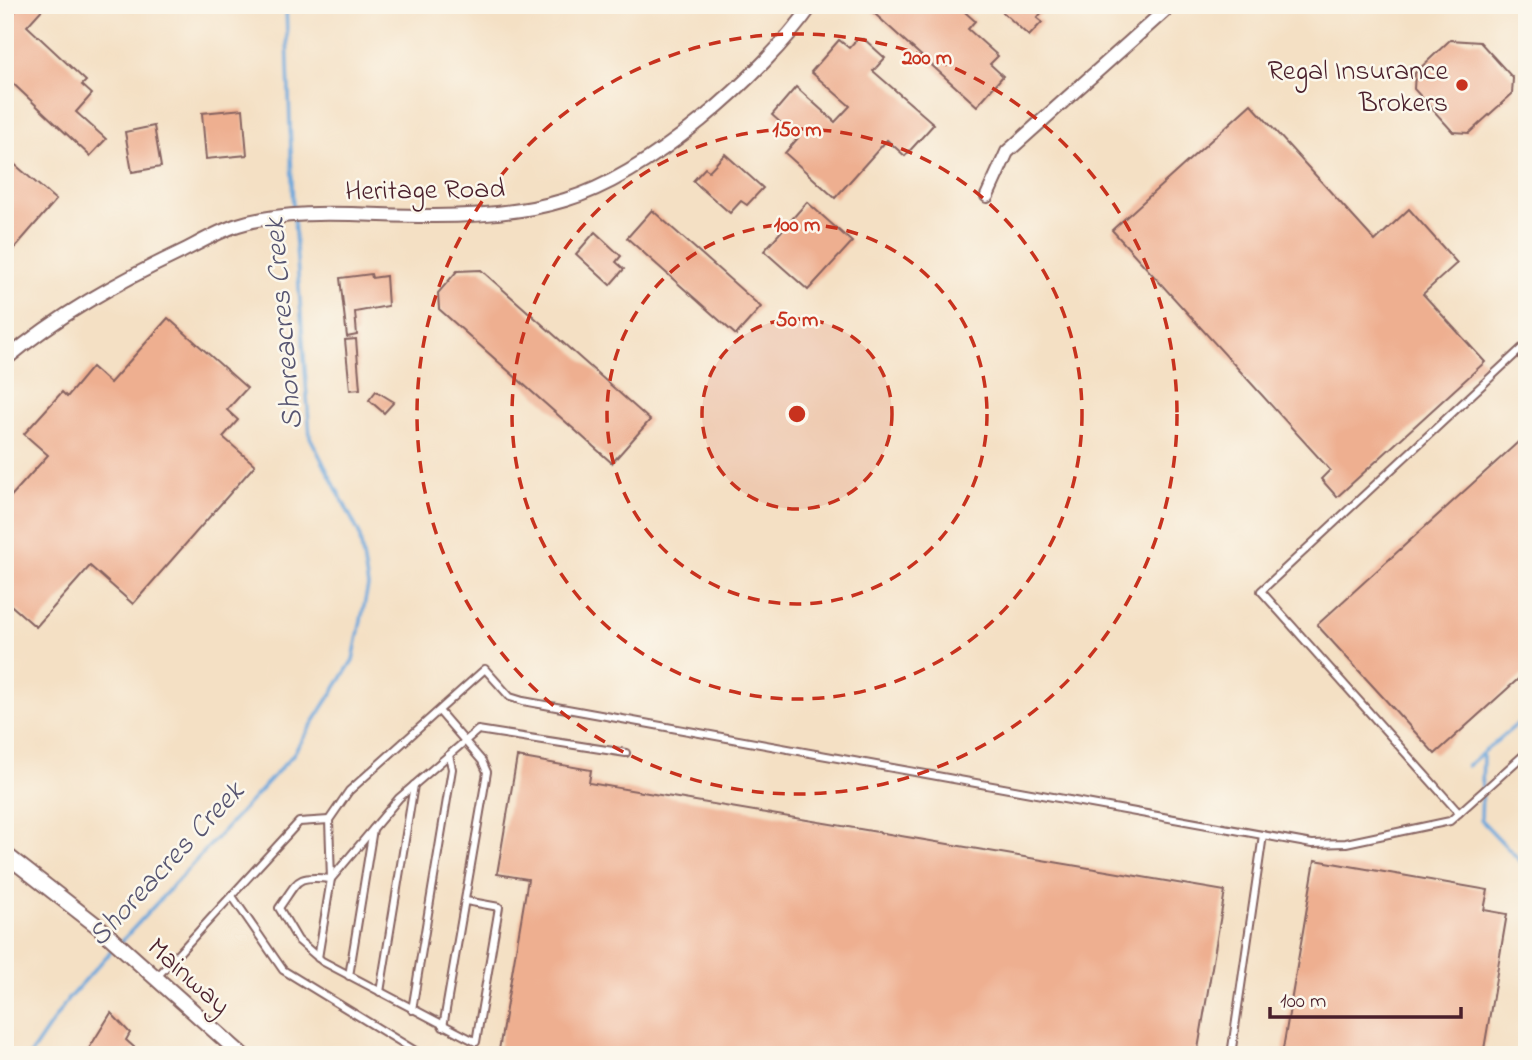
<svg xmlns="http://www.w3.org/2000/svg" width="1532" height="1060" font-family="'Indie Flower',sans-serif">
  <rect width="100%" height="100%" fill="#fbf7ec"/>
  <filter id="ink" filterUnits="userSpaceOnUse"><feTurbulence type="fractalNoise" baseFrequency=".0143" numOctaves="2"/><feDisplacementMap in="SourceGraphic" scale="14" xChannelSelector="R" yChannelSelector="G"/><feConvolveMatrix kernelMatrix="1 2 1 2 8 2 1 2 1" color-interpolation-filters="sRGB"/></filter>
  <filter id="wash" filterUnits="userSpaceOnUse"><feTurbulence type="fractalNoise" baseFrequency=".00686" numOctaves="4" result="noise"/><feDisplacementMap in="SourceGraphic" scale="28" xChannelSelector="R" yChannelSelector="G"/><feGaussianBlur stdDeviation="1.57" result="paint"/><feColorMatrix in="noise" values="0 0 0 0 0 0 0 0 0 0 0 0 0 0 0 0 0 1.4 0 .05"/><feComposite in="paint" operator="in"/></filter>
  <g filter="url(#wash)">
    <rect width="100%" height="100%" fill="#f4e0c4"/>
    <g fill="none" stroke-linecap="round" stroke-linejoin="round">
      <g stroke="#6aa6db" stroke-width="3.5">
        <path d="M286,5L293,212"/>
        <path d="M1483,756L1481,820L1527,868"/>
        <path d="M1467,766L1527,716"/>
        <path d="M121,942L292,756L353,660L368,586L359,533L310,437L294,219"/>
        <path d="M30,1055L68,999L115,947"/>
      </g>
    </g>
    <g id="blocks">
      <g fill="#eeaf90">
        <path d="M21,5H46L27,26L86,81L82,85L92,94L76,112L106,139L90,156L5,76V22Z"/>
        <path d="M865,5H957L975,21L968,29L998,56L990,64L1003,76L977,106Z"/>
        <path d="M995,5H1048L1037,18L1042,22L1029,36Z"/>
        <path d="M857,39H864L885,58L873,71L934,124L905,156L887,140L835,198L785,153L798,138L772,115L796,87L835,122L850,106L811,72L839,40L849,48Z"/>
        <path d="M1450,40L1480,42L1513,78L1512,94L1469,133L1453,132L1414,89L1415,73Z"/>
        <path d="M1251,104L1375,241L1409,209L1457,263L1423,294L1485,362L1337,497L1321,479L1330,470L1112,230Z"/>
        <path d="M243,109L247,155L206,159L202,113Z"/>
        <path d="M154,126L161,167L132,172L125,132Z"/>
        <path d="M725,154L763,188L747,205L741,201L730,213L693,181L705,168L709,171Z"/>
        <path d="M5,156L56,200L5,259Z"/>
        <path d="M807,202L852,242L808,290L764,251Z"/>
        <path d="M652,210L761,307L736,335L627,238Z"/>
        <path d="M595,232L621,256L616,262L624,269L610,285L576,254Z"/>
        <path d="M481,270L650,420L612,463L439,309L438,293L457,271Z"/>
        <path d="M371,274L372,278L386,276L388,306L355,312L357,335L347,337L340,278Z"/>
        <path d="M168,318L247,388L227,410L238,420L223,437L255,465L133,604L90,566L36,627L5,600V503L48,455L24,434L62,392L67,397L92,367L110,383Z"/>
        <path d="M356,339L360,389L350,390L345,340Z"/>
        <path d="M376,391L394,402L384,413L369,400Z"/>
        <path d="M1527,434V671L1435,754L1317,625Z"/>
        <path d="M517,757L591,770L589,783L1225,891L1197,1055H526L499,1050L528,879L497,874Z"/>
        <path d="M1315,860L1488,890L1484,910L1507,914L1483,1055H1282Z"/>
        <path d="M111,1013L130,1033L126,1040L135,1048L131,1055H85Z"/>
      </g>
    </g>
  </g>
  <g filter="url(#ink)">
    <use href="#blocks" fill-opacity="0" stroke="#866361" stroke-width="2"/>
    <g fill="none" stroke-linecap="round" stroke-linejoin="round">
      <g stroke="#866361" stroke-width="10">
        <g id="service">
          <path d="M439,711L482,761L487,772L443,1027"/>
          <path d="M1527,805V807"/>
          <path d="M1459,813L1261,591L1522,348L1527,352"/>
          <path d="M232,896L283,970L422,1055"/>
          <path d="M466,901L499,907L476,1042L322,961L298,940L279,908C299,880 295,875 331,879L399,798L478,730L626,753"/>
          <path d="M318,958L331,879L329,820L349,791L485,669L510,697L523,701L1312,844L1346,843L1450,821L1527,752"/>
          <path d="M349,976L373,829"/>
          <path d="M157,977L299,822L329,820"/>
          <path d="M380,992L414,785"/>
          <path d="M412,1010L452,769L449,755"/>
          <path d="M1231,1055L1263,835"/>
        </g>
      </g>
      <g stroke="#866361" stroke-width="16">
        <g id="minor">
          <path d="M987,196L1007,152L1171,5"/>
          <path d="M5,360C58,315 118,282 181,252C199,243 219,231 238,225C297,206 373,217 434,216C478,216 523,213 565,200C649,175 762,76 812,5"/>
        </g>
      </g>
      <g stroke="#866361" stroke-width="18">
        <path id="tertiary" d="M5,854L100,928L242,1055"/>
      </g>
      <use href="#service" stroke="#fff" stroke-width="6"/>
      <use href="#minor" stroke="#fff" stroke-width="12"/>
      <use href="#tertiary" stroke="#fff" stroke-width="14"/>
    </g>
  </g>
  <circle cx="797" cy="414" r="95" fill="#c8321e" fill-opacity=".12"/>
  <g fill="none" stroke="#c8321e" stroke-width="3.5" stroke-dasharray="12 9">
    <circle cx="797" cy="414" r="95"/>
    <circle cx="797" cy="414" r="190"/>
    <circle cx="797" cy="414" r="285"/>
    <circle cx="797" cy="414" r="380"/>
  </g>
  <circle fill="#c8321e" stroke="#fbf7ec" stroke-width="2.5" cx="1462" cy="85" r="7"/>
  <g text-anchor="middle" stroke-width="5" stroke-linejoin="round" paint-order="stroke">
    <g font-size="28" fill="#4a1f2b" stroke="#fbf7ec" text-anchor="end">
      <text x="1448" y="79">Regal Insurance<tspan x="1448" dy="32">Brokers</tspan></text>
    </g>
    <g font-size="28" fill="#4a1f2b" stroke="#fbf7ec">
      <text transform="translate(425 188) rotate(-1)" y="10">Heritage Road</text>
      <text transform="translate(190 975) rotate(42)" y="10">Mainway</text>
    </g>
    <g font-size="30" font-style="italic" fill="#575571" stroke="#fbf7ec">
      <text transform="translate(282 324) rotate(-95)" y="10">Shoreacres Creek</text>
      <text transform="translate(165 863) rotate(-47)" y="10">Shoreacres Creek</text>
    </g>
  </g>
  <circle cx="797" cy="414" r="10" fill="#c8321e" stroke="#fbf7ec" stroke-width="3.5"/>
  <g font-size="21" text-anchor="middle" font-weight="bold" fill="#c8321e" stroke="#fbf7ec" stroke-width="5" stroke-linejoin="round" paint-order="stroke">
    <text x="927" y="64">200 m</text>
    <text x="797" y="136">150 m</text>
    <text x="797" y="231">100 m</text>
    <text x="797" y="326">50 m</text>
  </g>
  <rect width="1532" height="1060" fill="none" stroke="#fbf7ec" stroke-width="28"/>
  <path d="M1270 1007v10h191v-10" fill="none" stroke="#4a1f2b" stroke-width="3.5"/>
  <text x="1280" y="1007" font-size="21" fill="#4a1f2b" stroke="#fbf7ec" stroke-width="5" paint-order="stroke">100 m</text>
</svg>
